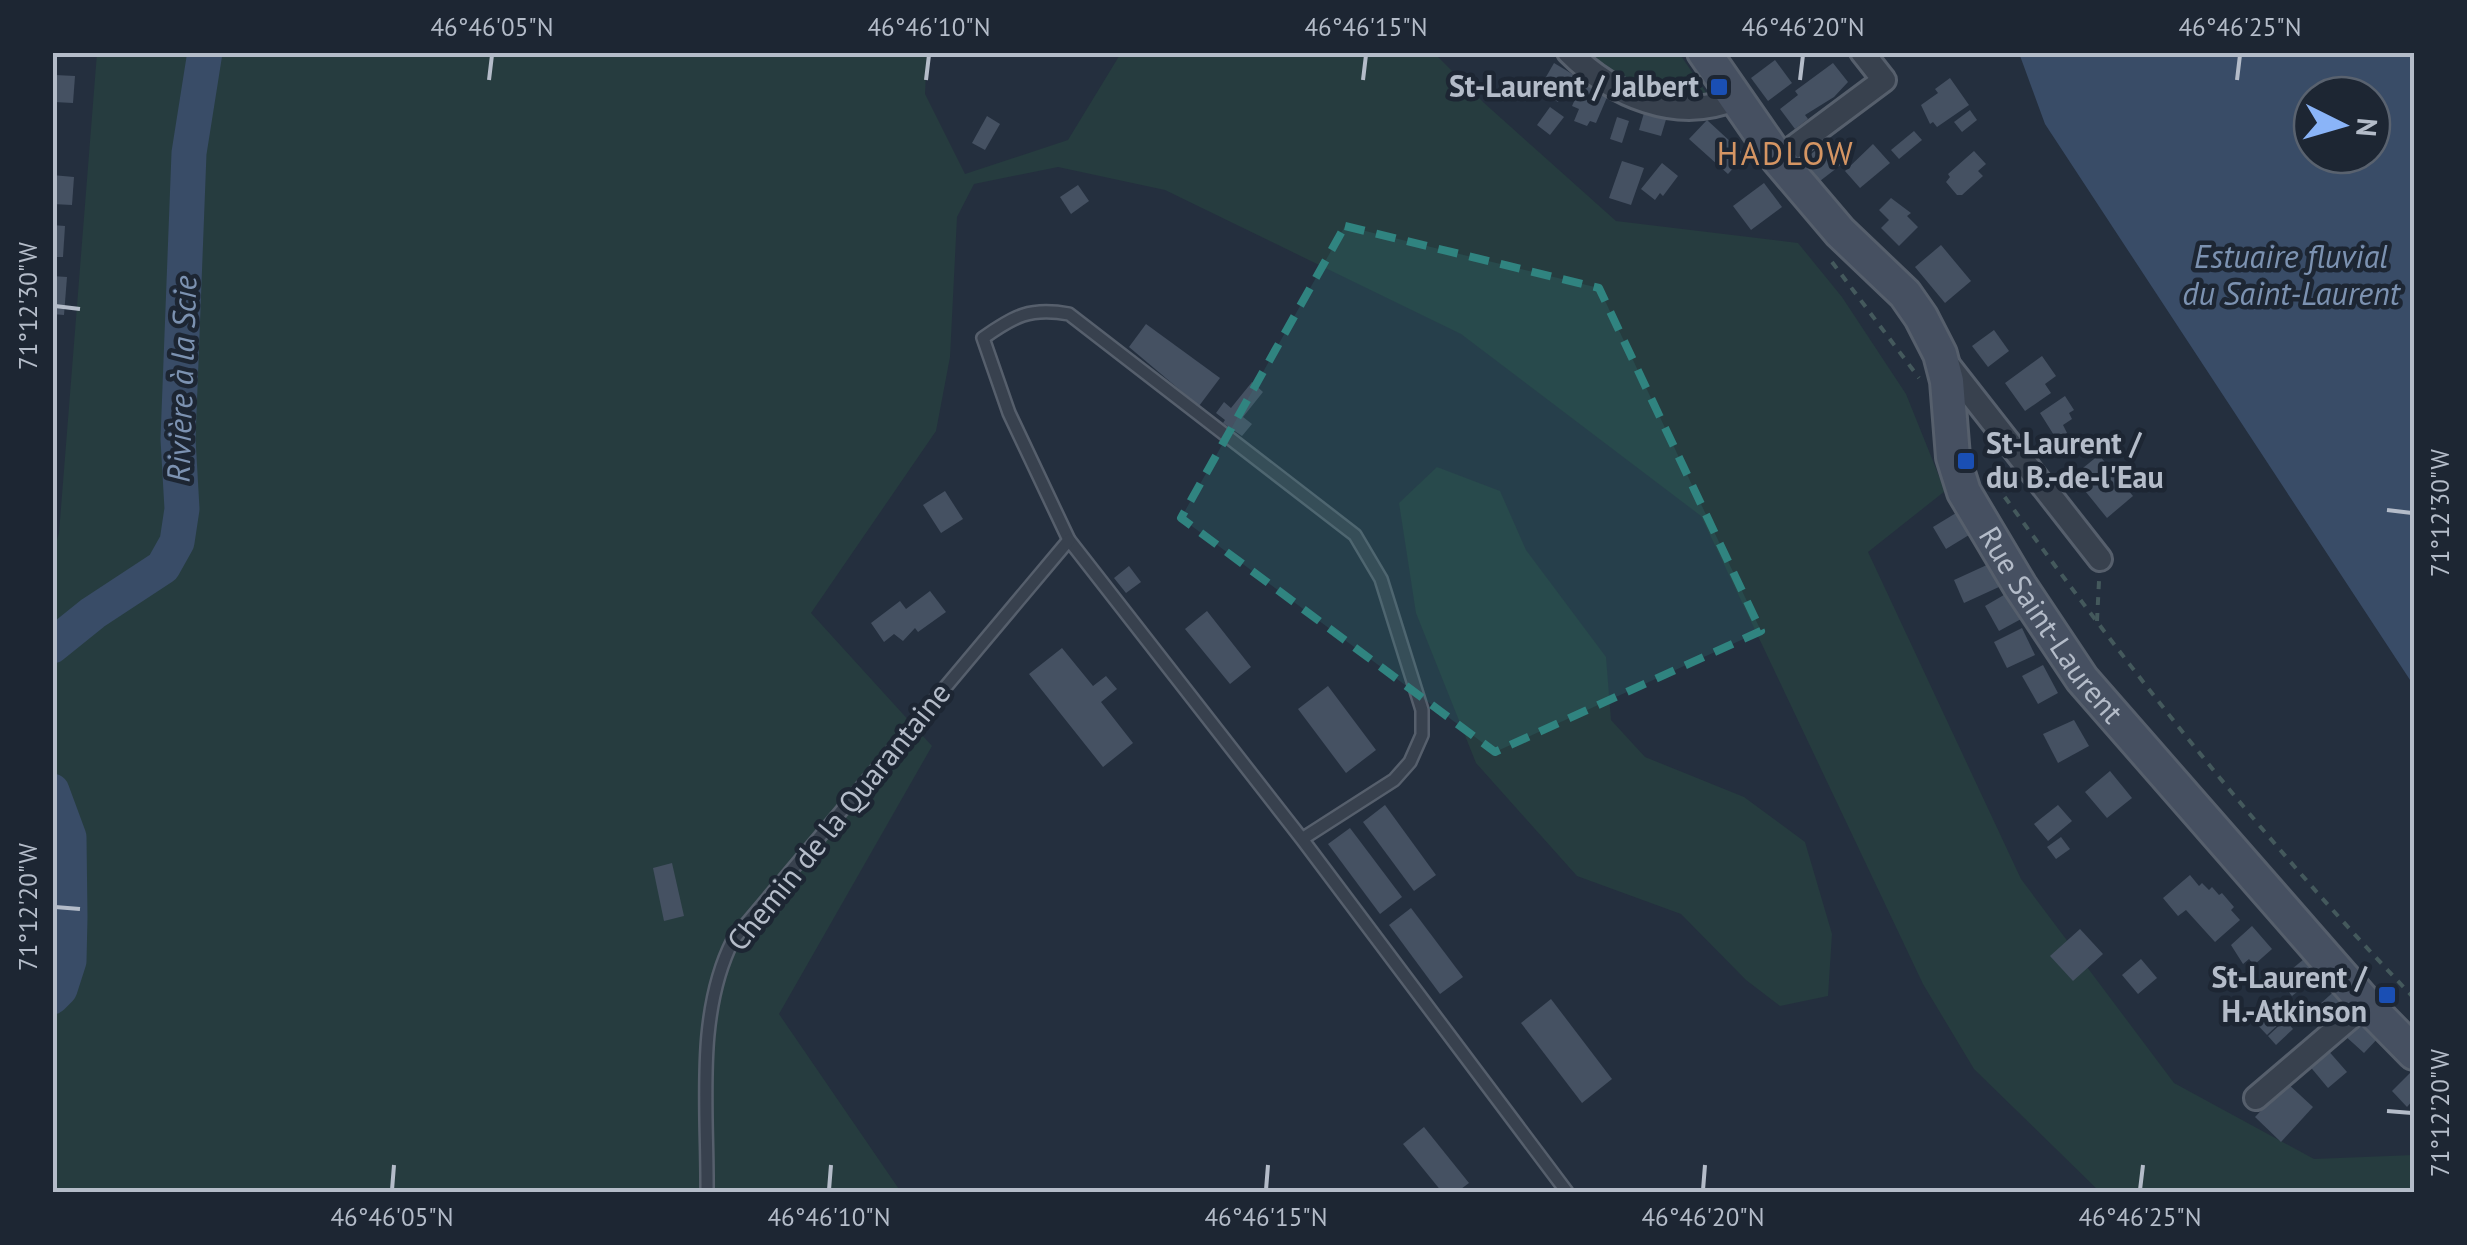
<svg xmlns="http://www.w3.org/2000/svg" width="2467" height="1245" font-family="'PT Sans',sans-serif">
  <rect width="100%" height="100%" fill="#242f3e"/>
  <g fill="#263c3f">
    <path d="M97,53H927L925,94L965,174L1068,140L1121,53H1434L1483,102L1616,221L1798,243L1842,297L1906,394L1945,491L1868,552L2021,879L2174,1083L2314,1159L2414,1155V1192H2100L1974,1069L1923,984L1701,516L1461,334L1165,190L1058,167L974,184L957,217L950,357L936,431L811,613L932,746L779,1014L901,1192H53L52,556L59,533Z"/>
    <path d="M1569,53H1679L1716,107H1671Z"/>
    <path d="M1437,467L1500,491L1526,550L1606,657L1611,720L1645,757L1744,797L1805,842L1832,934L1828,996L1780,1006L1746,980L1681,914L1577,876L1476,763L1416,613L1399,503Z"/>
  </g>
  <path fill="#394c67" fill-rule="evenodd" d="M2019,53H2414V686L2045,124ZM2312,95H2372V155H2312Z"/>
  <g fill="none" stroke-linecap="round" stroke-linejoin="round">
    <g stroke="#394c67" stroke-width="35">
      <path d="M52,646L93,613L163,567L177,542L182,509L178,439L189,153L205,52"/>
      <path d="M52,791L69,837L70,917L69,961L60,989L52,997"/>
    </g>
  </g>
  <g fill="#455162">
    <path d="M1775,60L1792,83L1768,101L1751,78Z"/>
    <path d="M1554,63L1574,75L1558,102L1538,91Z"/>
    <path d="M1833,63L1848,82L1834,97L1805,115L1808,119L1795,129L1780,109L1798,95L1795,91Z"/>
    <path d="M55,75L75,76L73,103L54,102Z"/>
    <path d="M1950,78L1969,105L1937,127L1933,122L1930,124L1921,105L1938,93L1935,89Z"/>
    <path d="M1582,84L1608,95L1596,123L1590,121L1587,126L1574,121L1579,109L1572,106Z"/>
    <path d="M1646,106L1668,113L1661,136L1639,130Z"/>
    <path d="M1550,107L1564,117L1550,135L1537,125Z"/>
    <path d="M1970,110L1977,120L1962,132L1954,122Z"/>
    <path d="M987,116L1000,124L985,150L972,143Z"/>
    <path d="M1617,117L1629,121L1622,143L1610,139Z"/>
    <path d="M1707,120L1745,155L1728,174L1689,139Z"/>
    <path d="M1914,131L1922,140L1899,159L1891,150Z"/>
    <path d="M1826,143L1842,164L1820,181L1804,159Z"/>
    <path d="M1873,144L1890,163L1860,188L1845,171Z"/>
    <path d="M1974,151L1986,164L1978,171L1983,176L1962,195H1957L1946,182L1950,177L1948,174Z"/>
    <path d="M1622,161L1644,168L1631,205L1609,198Z"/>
    <path d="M1662,163L1678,176L1663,196L1660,193L1655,200L1641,189Z"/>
    <path d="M52,175L74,177L72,205L52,204Z"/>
    <path d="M1764,183L1782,207L1751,230L1733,206Z"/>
    <path d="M1078,185L1089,201L1071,214L1060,197Z"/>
    <path d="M1891,198L1911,213L1907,216L1918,227L1899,246L1881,228L1889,220L1879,210Z"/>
    <path d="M52,225L65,226L63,257H52Z"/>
    <path d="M1941,245L1971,281L1945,303L1915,267Z"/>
    <path d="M52,276L67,277L64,315L52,314Z"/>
    <path d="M1146,324L1220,378L1199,406L1129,347Z"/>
    <path d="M1994,330L2009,351L1988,367L1972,346Z"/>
    <path d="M2042,356L2056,376L2045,384L2051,393L2025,411L2005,383Z"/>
    <path d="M1252,382L1263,392L1243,417L1252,424L1242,436L1223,423L1225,420L1216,413L1224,402L1231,408Z"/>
    <path d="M2065,396L2074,410L2069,413L2072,419L2063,425L2067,433L2057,440L2040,413Z"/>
    <path d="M2099,455L2133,496L2107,518L2073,476Z"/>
    <path d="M945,491L963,519L941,533L923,505Z"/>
    <path d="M1956,513L1969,535L1946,549L1933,527Z"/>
    <path d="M1989,564L1999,587L1964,603L1954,580Z"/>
    <path d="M1129,566L1141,582L1126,593L1114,578Z"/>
    <path d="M930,591L946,612L918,632L915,628L903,641L894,634L884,642L871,623L900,601L906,609Z"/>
    <path d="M2009,592L2023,618L1999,631L1985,606Z"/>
    <path d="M1207,611L1251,667L1230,684L1185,629Z"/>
    <path d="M2022,628L2035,655L2007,668L1994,642Z"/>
    <path d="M1062,648L1093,686L1106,676L1117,689L1101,702L1133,743L1103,767L1029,674Z"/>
    <path d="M2043,665L2058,693L2038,704L2022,676Z"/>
    <path d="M1328,686L1376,750L1346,773L1298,709Z"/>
    <path d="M2074,720L2089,746L2058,763L2043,734Z"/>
    <path d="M2110,771L2132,798L2107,818L2085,792Z"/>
    <path d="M1385,805L1436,875L1414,891L1363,822Z"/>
    <path d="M2058,805L2072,821L2048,841L2034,824Z"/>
    <path d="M1350,828L1402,897L1380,914L1328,844Z"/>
    <path d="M2061,837L2070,849L2056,859L2047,847Z"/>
    <path d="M672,863L684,916L664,921L653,868Z"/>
    <path d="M2190,875L2199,886L2202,883L2209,890L2212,887L2219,895L2222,893L2234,907L2231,910L2240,920L2215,942L2186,910L2178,916L2163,898Z"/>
    <path d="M1411,908L1463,977L1440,994L1389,925Z"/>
    <path d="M2252,926L2272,949L2254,965L2249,959L2243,964L2231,945Z"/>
    <path d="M2080,929L2103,954L2073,981L2050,956Z"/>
    <path d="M2141,959L2157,978L2138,994L2122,975Z"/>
    <path d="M2304,959L2317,976L2292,996L2279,980Z"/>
    <path d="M2340,986L2355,1003L2333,1022L2319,1005Z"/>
    <path d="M1551,999L1612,1079L1582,1103L1521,1023Z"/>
    <path d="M2268,1003L2283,1020L2267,1035L2252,1019Z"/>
    <path d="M2359,1016L2380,1036L2364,1053L2343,1034Z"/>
    <path d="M2285,1020L2293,1029L2276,1045L2268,1036Z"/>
    <path d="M2326,1048L2347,1072L2328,1088L2308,1064Z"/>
    <path d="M2414,1069V1099L2407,1107L2392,1091Z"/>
    <path d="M2287,1083L2313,1107L2281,1142L2255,1117Z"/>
    <path d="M1424,1127L1469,1183L1457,1192H1442L1403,1144Z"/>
  </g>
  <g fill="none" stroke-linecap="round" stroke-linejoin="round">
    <g stroke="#565f6c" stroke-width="16">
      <g id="lane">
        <path d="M1302,839L1394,780L1410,762L1422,735V710L1381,579L1355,535L1069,314C1030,307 1014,316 983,338L1009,413L1069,540L1302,839L1567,1192"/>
        <path d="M707,1192C708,1110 695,1015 733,940L1069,540"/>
      </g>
    </g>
    <g stroke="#565f6c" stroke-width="28">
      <g id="street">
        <path d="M1569,52C1612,95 1677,124 1736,98"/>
        <path d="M1778,159L1884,80L1862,52"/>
        <path d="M1945,361L2100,559"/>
        <path d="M2256,1098L2366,1004"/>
      </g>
    </g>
    <g stroke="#565f6c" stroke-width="38">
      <g id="secondary">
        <path id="s1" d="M1704,52L1778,159L1840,232L1905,294L1921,317L1940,354L1947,381L1953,457L1964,492L2020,586L2082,679L2366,1004L2414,1053"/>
      </g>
    </g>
    <g stroke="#44595c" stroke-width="4" stroke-dasharray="8 8" stroke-linecap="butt">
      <path d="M1832,262L1919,378"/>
      <path d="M1986,471C2118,655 2258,835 2414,998"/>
      <path d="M2097,621L2099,581"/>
    </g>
    <use href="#lane" stroke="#38414e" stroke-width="11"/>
    <use href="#street" stroke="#38414e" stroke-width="22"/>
    <use href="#secondary" stroke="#465061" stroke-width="32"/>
  </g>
  <path fill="#308480" fill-opacity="0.2" stroke="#308480" stroke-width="8" stroke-dasharray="20 12" stroke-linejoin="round" d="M1345,226L1599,288L1761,631L1495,752L1181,518Z"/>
  <path fill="none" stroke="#b4bcc9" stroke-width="4" d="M489,80L492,55M926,80L929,55M1363,80L1366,55M1800,80L1803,55M2237,80L2240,55M55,306L80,309M2387,510L2412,513M55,907L80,909M2387,1111L2412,1113M392,1190L394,1165M829,1190L831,1165M1266,1190L1268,1165M1703,1190L1705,1165M2140,1190L2143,1165"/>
  <g fill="#1a4fb4" stroke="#1d2633" stroke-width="4">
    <rect x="1709" y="77" width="20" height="20" rx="5"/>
    <rect x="1956" y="451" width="20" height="20" rx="5"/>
    <rect x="2377" y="985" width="20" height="20" rx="5"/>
  </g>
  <g text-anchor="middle" stroke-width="9" stroke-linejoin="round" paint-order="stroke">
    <g font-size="30" font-weight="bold" fill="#b4bcc9" stroke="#1d2633" text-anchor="end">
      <text x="1699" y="97">St-Laurent / Jalbert</text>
      <text x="1986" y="454" text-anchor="start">St-Laurent /<tspan x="1986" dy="34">du B.-de-l'Eau</tspan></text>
      <text x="2367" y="988">St-Laurent /<tspan x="2367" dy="34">H.-Atkinson</tspan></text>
    </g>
    <g font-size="30" fill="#b4bcc9" stroke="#1d2633">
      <text dy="10" stroke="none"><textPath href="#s1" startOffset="685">Rue Saint-Laurent</textPath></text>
      <text transform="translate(839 817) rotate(-51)" y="10">Chemin de la Quarantaine</text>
    </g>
    <g font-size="32" letter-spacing="2.5" fill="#d59563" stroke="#1d2633">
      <text x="1786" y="165">HADLOW</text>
    </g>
    <g font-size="32" font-style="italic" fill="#7c92b1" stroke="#1d2633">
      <text x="2291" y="268">Estuaire fluvial<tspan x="2291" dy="37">du Saint-Laurent</tspan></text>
      <text transform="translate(182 379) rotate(-88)" y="11">Rivière à la Scie</text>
    </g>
  </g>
  <rect width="2467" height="1245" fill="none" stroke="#1d2633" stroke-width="110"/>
  <g transform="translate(2342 125) rotate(95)"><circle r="48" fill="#1d2633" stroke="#59626f" stroke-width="2.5"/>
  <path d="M0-8L18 38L0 25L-18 38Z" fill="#8ab4f8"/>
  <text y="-15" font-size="28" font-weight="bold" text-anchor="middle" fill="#b4bcc9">N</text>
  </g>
  <rect x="55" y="55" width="2357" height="1135" fill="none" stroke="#b4bcc9" stroke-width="4"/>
  <g font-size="25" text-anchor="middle" fill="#b4bcc9">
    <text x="492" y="36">46°46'05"N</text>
    <text x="929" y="36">46°46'10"N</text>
    <text x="1366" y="36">46°46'15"N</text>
    <text x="1803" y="36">46°46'20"N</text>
    <text x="2240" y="36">46°46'25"N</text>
    <text transform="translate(28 306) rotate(-90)" y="9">71°12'30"W</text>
    <text transform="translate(2440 513) rotate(-90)" y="9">71°12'30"W</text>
    <text transform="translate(28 907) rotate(-90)" y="9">71°12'20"W</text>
    <text transform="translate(2440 1113) rotate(-90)" y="9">71°12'20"W</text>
    <text x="392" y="1226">46°46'05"N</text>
    <text x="829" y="1226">46°46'10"N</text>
    <text x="1266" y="1226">46°46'15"N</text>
    <text x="1703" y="1226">46°46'20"N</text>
    <text x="2140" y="1226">46°46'25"N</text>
  </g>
</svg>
